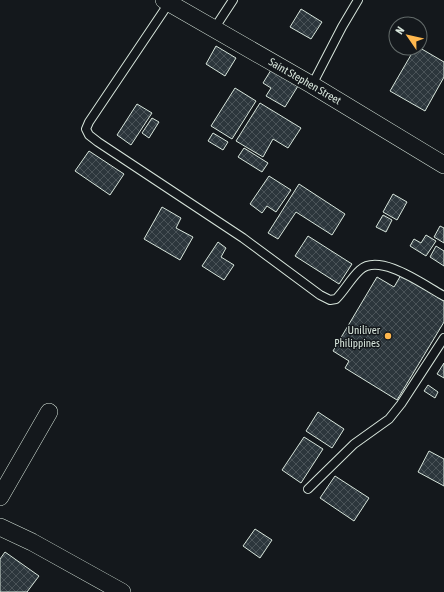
<svg xmlns="http://www.w3.org/2000/svg" width="444" height="592" font-family="'Asap Condensed',sans-serif">
  <defs>
    <pattern id="building-cross-hatch" width="8" height="8" patternUnits="userSpaceOnUse"><rect width="8" height="8" fill="#2c363c"/><path d="M0 0l8 8M0 8l8-8" fill="none" stroke="#4a5358"/></pattern>
  </defs>
  <rect width="100%" height="100%" fill="#14181c"/>
  <g fill="url(#building-cross-hatch)" stroke="#d8e6dc">
    <path d="M301,9L322,22L311,39L290,27Z"/>
    <path d="M216,46L236,58L225,76L206,64Z"/>
    <path d="M415,48H420L444,62V77L425,111L390,91Z"/>
    <path d="M271,70L298,86L285,107L266,96L271,88L263,83Z"/>
    <path d="M235,88L256,101L232,139L211,126Z"/>
    <path d="M260,103L301,128L288,148L273,139L263,157L236,141Z"/>
    <path d="M137,104L152,113L131,145L117,135Z"/>
    <path d="M152,118L159,122L149,138L142,133Z"/>
    <path d="M213,133L228,142L223,150L208,141Z"/>
    <path d="M244,148L268,163L262,172L238,157Z"/>
    <path d="M89,151L124,174L110,195L75,171Z"/>
    <path d="M269,176L291,190L276,212L267,206L262,213L250,204Z"/>
    <path d="M299,184L345,214L332,235L296,212L278,239L268,233Z"/>
    <path d="M393,194L407,202L397,220L383,212Z"/>
    <path d="M162,207L181,218L176,228L193,237L180,260L144,239Z"/>
    <path d="M383,215L392,220L386,232L376,227Z"/>
    <path d="M440,226L444,228V243L434,237Z"/>
    <path d="M426,235L436,241L426,256L410,246L414,239L421,243Z"/>
    <path d="M308,236L352,264L339,284L295,256Z"/>
    <path d="M218,242L226,248L221,257L234,265L224,280L202,266Z"/>
    <path d="M436,246L444,251V266L430,257Z"/>
    <path d="M401,275L444,301V322L397,400L345,368L349,361L333,351L377,277L394,287Z"/>
    <path d="M444,363V378L437,374Z"/>
    <path d="M428,385L438,392L435,398L424,391Z"/>
    <path d="M318,412L344,429L332,448L306,431Z"/>
    <path d="M304,437L323,449L301,483L282,470Z"/>
    <path d="M429,451L444,459V486L418,472Z"/>
    <path d="M335,476L369,498L354,521L320,498Z"/>
    <path d="M255,529L272,540L260,558L243,546Z"/>
    <path d="M5,552L39,576L27,592H0V559Z"/>
  </g>
  <g fill="none" stroke-linecap="round" stroke-linejoin="round">
    <g stroke="#d8e6dc" stroke-width="10">
      <g id="lane">
        <path d="M169,3L89,122L86,129L89,135L98,142L243,238L320,295L330,300L336,299C345,290 351,278 360,270C380,252 425,286 444,296"/>
        <path d="M214,29L233,0"/>
        <path d="M312,85L342,27L358,0"/>
        <path d="M308,489L354,444L389,419L401,404L444,338"/>
      </g>
    </g>
    <g stroke="#d8e6dc" stroke-width="18">
      <g id="street">
        <path d="M164,0L312,85L444,165"/>
        <path d="M0,497L49,412"/>
        <path d="M0,527L32,542L122,592"/>
      </g>
    </g>
    <use href="#lane" stroke="#14181c" stroke-width="8"/>
    <use href="#street" stroke="#14181c" stroke-width="17"/>
  </g>
  <circle fill="#ffb74d" stroke="#14181c" stroke-width="1.5" cx="388" cy="336" r="4"/>
  <g text-anchor="middle" stroke-width="3" stroke-linejoin="round" paint-order="stroke">
    <g font-size="11" fill="#d8e6dc" stroke="#14181c">
      <text transform="translate(305 81) rotate(30)" y="4">Saint Stephen Street</text>
    </g>
    <g font-size="11" fill="#d8e6dc" stroke="#14181c" text-anchor="end">
      <text x="380" y="334">Uniliver<tspan x="380" dy="13">Philippines</tspan></text>
    </g>
  </g>
  <g transform="translate(408 36) rotate(304)"><circle r="19" fill="#14181c" stroke="#626a69"/>
  <path d="M0-3L7 15L0 10L-7 15Z" fill="#ffb74d"/>
  <text y="-6" font-size="11" font-weight="bold" text-anchor="middle" fill="#d8e6dc">N</text>
  </g>
</svg>
